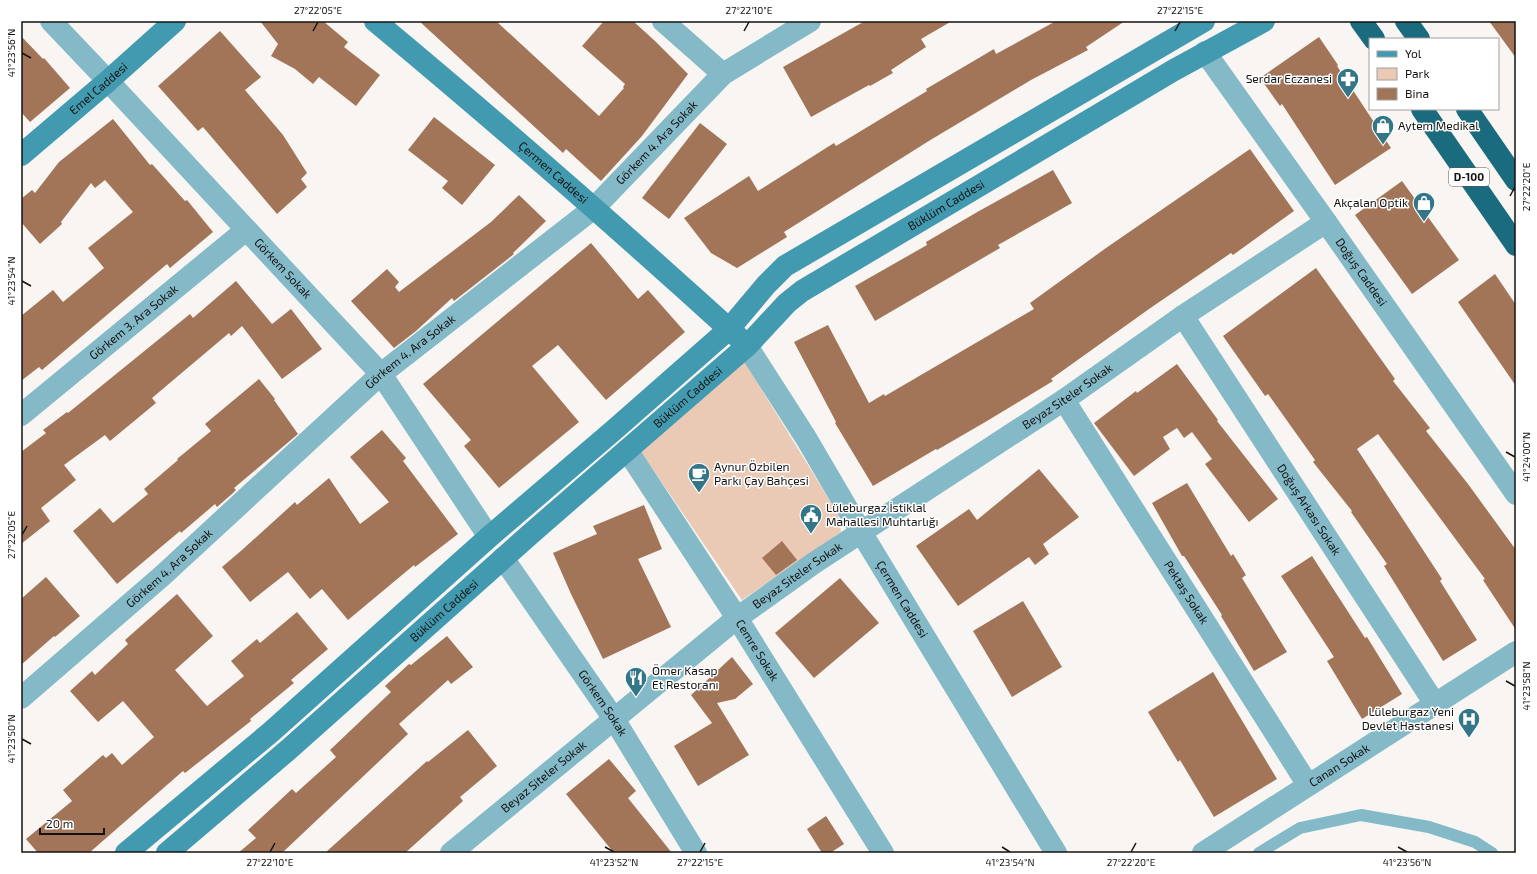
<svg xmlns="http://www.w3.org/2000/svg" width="1537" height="874" font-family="'Exo 2',sans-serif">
  <rect width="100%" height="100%" fill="#f8f5f2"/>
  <path fill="#eac9b5" d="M744,361L838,514L841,532L742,600L639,449Z"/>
  <g fill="#a37558">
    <path d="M260,21H323L348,42L344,47L380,75L356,106L319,77L313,84L295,69L271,56L278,44Z"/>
    <path d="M419,21H496L599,116L624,88L623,87L625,84L582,46L604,21H633L655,41L688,74L642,136L601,181L566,149L563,153Z"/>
    <path d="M865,21H952L921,39L926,47L891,70L893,73L870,86L869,85L811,117L783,67Z"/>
    <path d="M1056,21H1125L1086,47L1088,50L1031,80L932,139L784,232L787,237L737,268L711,253L684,218L749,176L758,191L834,143L836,146L927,91L926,89L994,49L996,54Z"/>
    <path d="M1489,21H1516V58Z"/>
    <path d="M220,31L261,77L245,90L283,135L307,173L301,179L307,187L277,214L203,127L198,131L158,86Z"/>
    <path d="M21,36L43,59L44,58L70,88L30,122L21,112Z"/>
    <path d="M1319,37L1338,65L1337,66L1391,148L1335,185L1282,104L1280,106L1260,78Z"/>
    <path d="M434,117L495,165L462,205L442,188L448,181L408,150Z"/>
    <path d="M113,119L150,165L152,164L185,201L187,200L213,232L170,268L167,264L42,370L39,367L21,381V316L53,290L63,302L104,268L88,248L133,212L105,180L95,188L91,183L61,222L62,224L40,244L21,222V199L32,190L35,193L59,162Z"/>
    <path d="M700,123L727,144L669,219L642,198Z"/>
    <path d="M1250,149L1294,211L1233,255L1231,253L1149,309L1051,379L1053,381L987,421L937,450L936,449L873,486L835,423L836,422L794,342L828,325L869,403L884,394L885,396L1034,309L1030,303L1106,248Z"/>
    <path d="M1053,170L1072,203L998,245L1000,248L875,321L855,286L927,245L926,242L979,211Z"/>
    <path d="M1402,181L1459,260L1412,294L1355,215Z"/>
    <path d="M519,195L546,221L513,253L514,254L454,301L452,298L416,331L394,348L351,301L387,269L399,282L395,287L399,292L491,222Z"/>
    <path d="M591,243L638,299L648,290L685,332L606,400L558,345L532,366L579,422L499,488L464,446L471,440L423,384Z"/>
    <path d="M1316,268L1395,379L1393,381L1430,428L1426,431L1468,484L1516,550V630L1483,580L1485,579L1378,434L1357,449L1442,579L1440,581L1477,640L1443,661L1384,566L1387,564L1351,512L1352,511L1313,462L1315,460L1268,394L1265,396L1223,336Z"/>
    <path d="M1495,274L1516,305V386L1458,302Z"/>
    <path d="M236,281L272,324L291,309L322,349L282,379L242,326L231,336L229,333L152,398L156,403L110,441L105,435L64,465L76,480L41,508L50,521L21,544V452L46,433L43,430L67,412L68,413L190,314L193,318Z"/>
    <path d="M1177,364L1218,420L1217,421L1278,499L1249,522L1205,464L1212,459L1192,432L1184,438L1177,428L1163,437L1170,449L1134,476L1094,423L1136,391L1137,393Z"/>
    <path d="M259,379L275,399L274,400L298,434L234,488L236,490L233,493L217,507L215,504L181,533L180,531L117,584L73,531L100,508L113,523L148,494L144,489L178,460L177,459L211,431L205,424Z"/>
    <path d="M382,430L406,458L403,461L458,534L415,567L414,565L348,620L322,589L310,599L288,572L250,602L222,567L242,550L295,502L297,505L329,478L360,524L389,502L350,457Z"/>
    <path d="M1039,469L1079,517L1043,544L1049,554L1035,565L1029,557L958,606L916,546L969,509L977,520Z"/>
    <path d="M1187,483L1231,556L1233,554L1246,575L1242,578L1287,652L1254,671L1221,616L1222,615L1184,556H1182L1152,503Z"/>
    <path d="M644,505L662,549L638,559L671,627L603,659L571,594L553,553L597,534L593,526Z"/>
    <path d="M782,541L797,560L776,575L762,558Z"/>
    <path d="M1312,556L1365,638L1367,637L1402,694L1362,719L1327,661L1334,657L1281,576Z"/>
    <path d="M46,577L80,616L55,637L54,636L21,665V599Z"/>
    <path d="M840,578L879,623L814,678L775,633Z"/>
    <path d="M177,594L213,636L175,670L207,706L244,676L231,661L257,639L260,643L297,612L328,649L291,680L294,683L250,719L251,721L185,773L183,771L89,853H38L26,839L72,801L63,790L103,755L106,758L112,753L122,765L154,737L123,701L98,722L70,691L92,671L95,675L128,644L125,640Z"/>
    <path d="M1023,601L1062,667L1012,697L973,631Z"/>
    <path d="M447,636L473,667L451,684L448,680L399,724L408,734L282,853H238L256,838L248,830L292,789L296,793L336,757L330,750L391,692L385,686L409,664L411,665Z"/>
    <path d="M732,657L753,684L735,699L717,703L749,755L698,786L674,746L712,723L691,695Z"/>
    <path d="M1213,672L1277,779L1214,817L1180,760L1178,762L1148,712Z"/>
    <path d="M468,730L497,766L460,797L463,801L405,853H325L427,761L428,762Z"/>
    <path d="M609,759L636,791L628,798L672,853H614L566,794Z"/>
    <path d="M826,816L844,844L830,853H822L807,829Z"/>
  </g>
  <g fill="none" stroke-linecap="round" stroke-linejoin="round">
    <path stroke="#84b9c8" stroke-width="12" d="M1259,853L1300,828L1361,815L1429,827L1475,842L1492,853"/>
    <g stroke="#84b9c8" stroke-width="22">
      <path id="s1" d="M51,21L108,81L381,374L489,537"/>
      <path d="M663,21L723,74"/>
      <path id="s2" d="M1205,52L1326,222L1516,494"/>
      <path id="s3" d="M1183,316L1435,704"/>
      <path id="s4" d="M747,346L806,438L861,532L1056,853"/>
      <path id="s5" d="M1064,400L1308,785"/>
      <path id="s6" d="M21,415L246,230"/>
      <path id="s7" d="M627,450L737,618L883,853"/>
      <path id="s8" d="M503,558L614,719L696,853"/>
      <path id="s9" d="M21,698L162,576L381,374L594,208L723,74L810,21"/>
      <path id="s10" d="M451,853L737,618L814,563L1064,400L1183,316L1326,222"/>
      <path id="s11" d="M1203,853L1516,652"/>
    </g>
    <g stroke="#429ab1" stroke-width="22">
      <path id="s12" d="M375,21C499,124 620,230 739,338"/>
      <path id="s13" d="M21,155L108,81L175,21"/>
      <path d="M126,853L271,732L489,537L614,430L729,329L766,285L785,266L1204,21"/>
      <path id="s14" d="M167,853L288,750L535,530L747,346L787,303L802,291L1174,70L1264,21"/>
    </g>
    <g stroke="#1a6b7e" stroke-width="22">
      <path d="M1361,21L1374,39"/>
      <path d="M1406,21L1419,39"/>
      <path d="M1422,109L1516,245"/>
      <path d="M1467,109L1516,180"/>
    </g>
  </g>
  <path fill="none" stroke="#131211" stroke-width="1.5" d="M313,31L318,22M744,31L749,22M1175,31L1180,22M22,53L31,58M1510,196L1515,187M22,281L31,286M1506,452L1515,457M22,535L27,526M1506,681L1515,686M22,739L31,744M605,847L614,852M1002,847L1010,852M1398,847L1407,852M270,852L275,843M700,852L705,843M1131,852L1136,843"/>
  <defs>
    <g id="pharmacy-pin" transform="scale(1.15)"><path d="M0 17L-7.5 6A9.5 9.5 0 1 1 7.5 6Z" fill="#337687" stroke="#fff"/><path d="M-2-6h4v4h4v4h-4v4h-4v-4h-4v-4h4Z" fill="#fff"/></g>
    <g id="shop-pin" transform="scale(1.15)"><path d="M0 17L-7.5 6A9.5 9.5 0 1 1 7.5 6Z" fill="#337687" stroke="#fff"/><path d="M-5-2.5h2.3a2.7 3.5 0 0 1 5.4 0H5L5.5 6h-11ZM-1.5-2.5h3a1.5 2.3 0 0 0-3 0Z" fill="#fff"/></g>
    <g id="cafe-pin" transform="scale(1.15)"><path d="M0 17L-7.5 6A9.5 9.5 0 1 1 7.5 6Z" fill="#337687" stroke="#fff"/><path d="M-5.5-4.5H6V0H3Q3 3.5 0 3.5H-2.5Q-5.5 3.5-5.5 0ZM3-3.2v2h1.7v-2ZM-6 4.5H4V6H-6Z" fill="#fff"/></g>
    <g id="civic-pin" transform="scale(1.15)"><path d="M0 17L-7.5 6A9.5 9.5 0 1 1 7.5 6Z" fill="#337687" stroke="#fff"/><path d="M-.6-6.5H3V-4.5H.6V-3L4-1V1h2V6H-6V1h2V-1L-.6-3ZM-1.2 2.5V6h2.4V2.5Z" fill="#fff"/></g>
    <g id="restaurant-pin" transform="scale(1.15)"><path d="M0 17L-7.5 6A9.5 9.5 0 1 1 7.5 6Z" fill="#337687" stroke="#fff"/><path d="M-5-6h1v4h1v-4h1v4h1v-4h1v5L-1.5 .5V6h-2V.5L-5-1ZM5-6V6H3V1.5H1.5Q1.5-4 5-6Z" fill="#fff"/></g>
    <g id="hospital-pin" transform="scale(1.15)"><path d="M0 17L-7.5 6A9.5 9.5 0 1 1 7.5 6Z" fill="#337687" stroke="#fff"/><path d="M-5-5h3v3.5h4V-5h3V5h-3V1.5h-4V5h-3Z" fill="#fff"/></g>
  </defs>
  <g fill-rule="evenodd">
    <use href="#pharmacy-pin" x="1348" y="79"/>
    <use href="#shop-pin" x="1383" y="126"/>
    <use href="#shop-pin" x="1424" y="203"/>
    <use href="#cafe-pin" x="699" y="474"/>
    <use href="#civic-pin" x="811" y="515"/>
    <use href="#restaurant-pin" x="636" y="678"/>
    <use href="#hospital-pin" x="1469" y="719"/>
  </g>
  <g text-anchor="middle" stroke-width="3" stroke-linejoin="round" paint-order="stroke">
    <rect fill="#fff" stroke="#5a5958" stroke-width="1" x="1449" y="168" width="40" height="18" rx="3"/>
    <g font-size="11" font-weight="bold" fill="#131211">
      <text x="1469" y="181">D-100</text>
    </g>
    <g font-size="12" fill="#131211" stroke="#fff" text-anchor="start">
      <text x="1332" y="83" text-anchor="end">Serdar Eczanesi</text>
      <text x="1398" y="130">Aytem Medikal</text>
      <text x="1408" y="207" text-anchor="end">Akçalan Optik</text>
      <text x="714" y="471">Aynur Özbilen<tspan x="714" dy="14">Parkı Çay Bahçesi</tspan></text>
      <text x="826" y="512">Lüleburgaz İstiklal<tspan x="826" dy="14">Mahallesi Muhtarlığı</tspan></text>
      <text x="652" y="675">Ömer Kasap<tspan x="652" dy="14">Et Restoranı</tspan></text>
      <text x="1454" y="716" text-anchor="end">Lüleburgaz Yeni<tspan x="1454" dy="14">Devlet Hastanesi</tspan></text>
    </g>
    <g font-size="12" fill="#131211" stroke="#fff">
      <text dy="4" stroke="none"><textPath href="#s13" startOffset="102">Emel Caddesi</textPath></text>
      <text dy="4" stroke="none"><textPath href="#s9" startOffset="845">Görkem 4. Ara Sokak</textPath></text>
      <text dy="4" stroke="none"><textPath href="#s12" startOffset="234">Çermen Caddesi</textPath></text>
      <text dy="4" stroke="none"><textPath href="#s14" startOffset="1016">Büklüm Caddesi</textPath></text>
      <text dy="4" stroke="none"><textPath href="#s1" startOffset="339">Görkem Sokak</textPath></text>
      <text dy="4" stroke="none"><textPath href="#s2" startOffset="270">Doğuş Caddesi</textPath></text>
      <text dy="4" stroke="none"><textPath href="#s6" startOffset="146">Görkem 3. Ara Sokak</textPath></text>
      <text dy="4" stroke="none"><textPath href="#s9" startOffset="521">Görkem 4. Ara Sokak</textPath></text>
      <text dy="4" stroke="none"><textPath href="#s10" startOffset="768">Beyaz Siteler Sokak</textPath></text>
      <text dy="4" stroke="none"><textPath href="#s14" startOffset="692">Büklüm Caddesi</textPath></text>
      <text dy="4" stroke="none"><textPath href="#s3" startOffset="231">Doğuş Arkası Sokak</textPath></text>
      <text dy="4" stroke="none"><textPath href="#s9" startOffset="197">Görkem 4. Ara Sokak</textPath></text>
      <text dy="4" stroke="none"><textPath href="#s10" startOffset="444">Beyaz Siteler Sokak</textPath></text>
      <text dy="4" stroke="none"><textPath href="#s5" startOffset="228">Pektaş Sokak</textPath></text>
      <text dy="4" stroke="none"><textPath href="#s4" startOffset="297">Çermen Caddesi</textPath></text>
      <text dy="4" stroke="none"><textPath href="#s14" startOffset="368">Büklüm Caddesi</textPath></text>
      <text dy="4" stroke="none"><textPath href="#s7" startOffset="239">Cemre Sokak</textPath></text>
      <text dy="4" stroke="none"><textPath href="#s8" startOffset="176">Görkem Sokak</textPath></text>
      <text dy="4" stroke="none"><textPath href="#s11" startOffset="162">Canan Sokak</textPath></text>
      <text dy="4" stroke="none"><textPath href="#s10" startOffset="120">Beyaz Siteler Sokak</textPath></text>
    </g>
  </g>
  <rect width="1537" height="874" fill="none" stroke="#ffffff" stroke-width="44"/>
  <rect x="1369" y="38" width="130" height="72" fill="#ffffff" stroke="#a1a0a0"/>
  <rect x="1377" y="51" width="20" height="6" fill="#429ab1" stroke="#a1a0a0"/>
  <text x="1405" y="58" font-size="12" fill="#131211">Yol</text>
  <rect x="1377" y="68" width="20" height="12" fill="#eac9b5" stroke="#a1a0a0"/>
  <text x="1405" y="78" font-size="12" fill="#131211">Park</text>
  <rect x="1377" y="88" width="20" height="12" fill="#a37558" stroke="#a1a0a0"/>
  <text x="1405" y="98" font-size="12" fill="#131211">Bina</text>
  <path d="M40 828v6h64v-6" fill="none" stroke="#131211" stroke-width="2"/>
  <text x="46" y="828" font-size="12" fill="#131211" stroke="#ffffff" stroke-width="3" paint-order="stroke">20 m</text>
  <rect x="22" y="22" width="1493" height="830" fill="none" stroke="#131211" stroke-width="1.5"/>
  <g font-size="10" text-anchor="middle" fill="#131211">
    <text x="318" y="14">27°22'05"E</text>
    <text x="749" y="14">27°22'10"E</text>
    <text x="1180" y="14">27°22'15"E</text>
    <text transform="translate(11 53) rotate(-90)" y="4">41°23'56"N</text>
    <text transform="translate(1526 187) rotate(-90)" y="4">27°22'20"E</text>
    <text transform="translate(11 281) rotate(-90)" y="4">41°23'54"N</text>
    <text transform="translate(1526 457) rotate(-90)" y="4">41°24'00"N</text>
    <text transform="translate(11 535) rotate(-90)" y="4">27°22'05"E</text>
    <text transform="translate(1526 686) rotate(-90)" y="4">41°23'58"N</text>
    <text transform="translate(11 739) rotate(-90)" y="4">41°23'50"N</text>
    <text x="270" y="866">27°22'10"E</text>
    <text x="614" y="866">41°23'52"N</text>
    <text x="700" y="866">27°22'15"E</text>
    <text x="1010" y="866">41°23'54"N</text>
    <text x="1131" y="866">27°22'20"E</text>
    <text x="1407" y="866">41°23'56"N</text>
  </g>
</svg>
